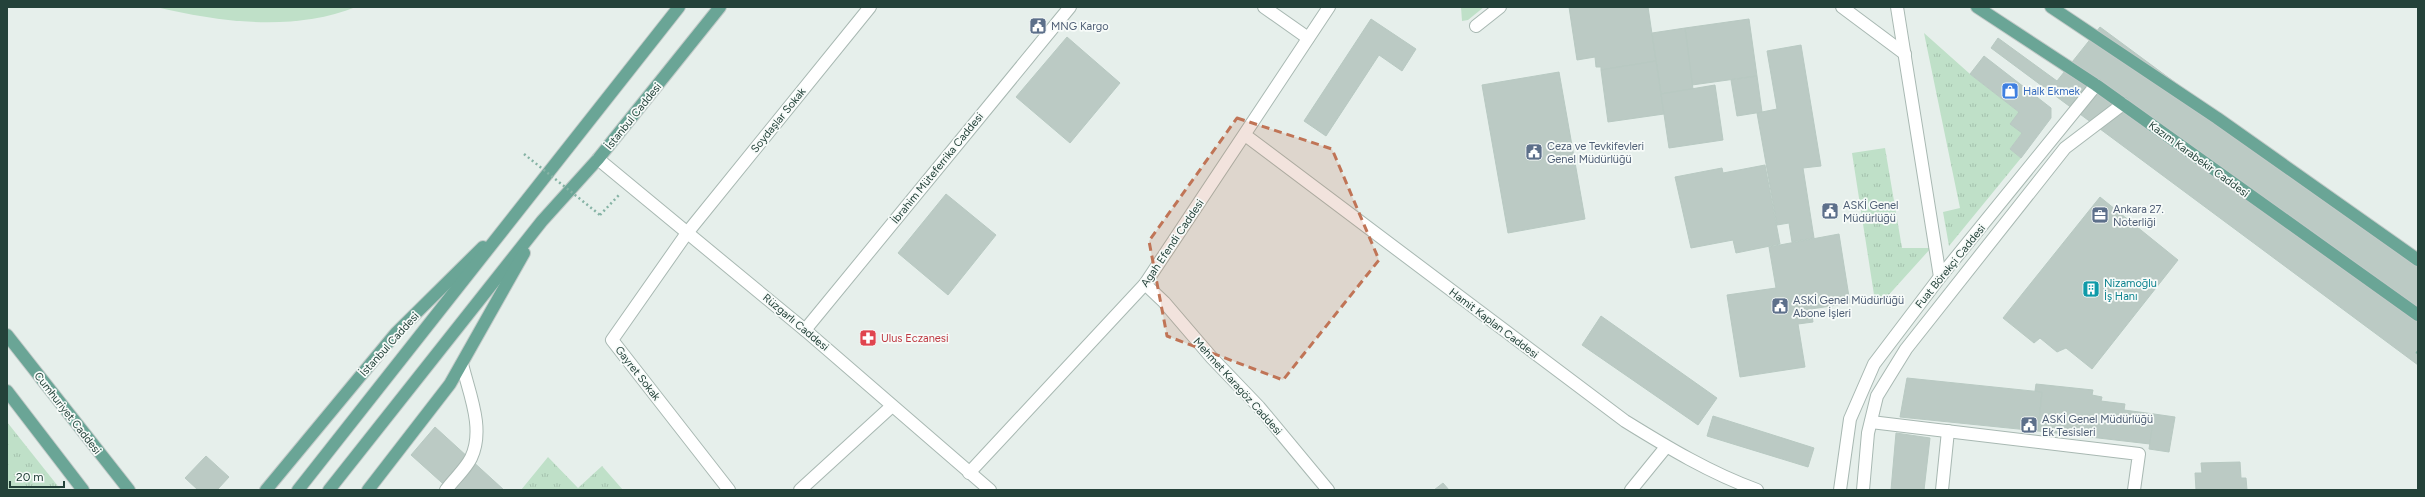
<svg xmlns="http://www.w3.org/2000/svg" width="2425" height="497" font-family="Figtree,sans-serif">
  <defs>
    <pattern id="grass-tufts" width="24" height="20" patternUnits="userSpaceOnUse"><rect width="24" height="20" fill="#bfe0c8"/><path d="M3 7l-1-3M5 7V3M7 7l1-3M15 17l-1-3M17 17v-4M19 17l1-3" fill="none" stroke="#a4c1ad"/></pattern>
  </defs>
  <rect width="100%" height="100%" fill="#e6efeb"/>
  <g fill="url(#grass-tufts)">
    <path d="M1461,7H1484L1468,20L1462,21Z"/>
    <path d="M1924,33L1970,74L2019,112L2022,133L2010,149L2021,158L1949,246L1943,212L1960,208Z"/>
    <path d="M1885,148L1902,248H1931L1885,299L1875,301L1852,153Z"/>
    <path d="M7,422L61,490H7Z"/>
    <path d="M548,457L578,488L602,466L623,490H521Z"/>
  </g>
  <path fill="#bfe0c8" d="M156,7H356C293,32 219,22 156,7Z"/>
  <g fill="#bbcac4" stroke="#b8c9c2">
    <path d="M1569,7H1648L1656,61L1601,70V67H1596L1595,57L1577,60Z"/>
    <path d="M1371,19L1416,49L1402,71L1379,55L1326,136L1304,121Z"/>
    <path d="M1749,19L1757,76L1692,85L1685,28Z"/>
    <path d="M2100,27L2418,262V365L1991,48L1998,38L2057,81Z"/>
    <path d="M1685,28L1693,89L1661,94L1652,33Z"/>
    <path d="M1067,37L1120,83L1070,143L1016,97Z"/>
    <path d="M1801,45L1821,166L1803,168L1814,238L1792,242L1789,223L1777,225L1757,113L1777,109L1767,51Z"/>
    <path d="M1984,56L2051,108V118L2021,158L2010,149L2022,133L2010,124L2019,112L1970,74Z"/>
    <path d="M1656,61L1664,114L1608,122L1601,70Z"/>
    <path d="M1559,72L1585,219L1508,233L1482,85Z"/>
    <path d="M1757,76L1762,112L1737,116L1731,80Z"/>
    <path d="M1715,85L1723,140L1669,148L1661,94Z"/>
    <path d="M1765,165L1780,244L1736,253L1733,240L1691,248L1675,177L1722,168L1723,173Z"/>
    <path d="M946,194L996,235L948,295L898,253Z"/>
    <path d="M2100,197L2178,260L2092,369L2066,348L2057,352L2040,338L2034,343L2003,318Z"/>
    <path d="M1839,234L1850,303L1811,309L1813,322L1798,324L1805,367L1740,377L1727,295L1776,288L1769,247Z"/>
    <path d="M1601,316L1717,398L1698,425L1582,345Z"/>
    <path d="M1907,378L2042,392L2038,431L1900,417Z"/>
    <path d="M2036,384L2093,390L2092,395L2102,397L2101,401L2125,404L2124,410L2154,414L2150,444L2038,431L2042,392L2035,391Z"/>
    <path d="M2154,414L2175,417L2169,452L2149,449Z"/>
    <path d="M1713,416L1814,448L1808,467L1707,436Z"/>
    <path d="M435,427L504,490H450L411,455Z"/>
    <path d="M1896,433L1930,438L1924,490H1891Z"/>
    <path d="M206,456L229,477L217,490H198L185,478Z"/>
    <path d="M2240,462L2241,478H2246L2247,490H2196L2195,473H2202L2201,463Z"/>
    <path d="M1443,483L1449,490H1434Z"/>
  </g>
  <g fill="none" stroke-linecap="round" stroke-linejoin="round">
    <g stroke="#a8b8b2" stroke-width="14">
      <g id="minor">
        <path d="M1264,7L1308,38"/>
        <path d="M1842,7L1905,54"/>
        <path d="M1897,7L1940,277"/>
        <path d="M1476,26L1500,7"/>
        <path d="M1245,135L1625,421C1667,447 1710,473 1757,490"/>
        <path d="M598,159L805,330L990,490"/>
        <path d="M1145,284L1164,302L1212,358L1259,407L1328,490"/>
        <path d="M805,330L1070,7"/>
        <path d="M1871,422L2139,454L2134,490"/>
        <path d="M969,473L1145,284L1329,7"/>
        <path d="M446,490C453,480 465,470 471,458C485,429 469,393 462,364"/>
        <path d="M729,490L612,340L687,233L870,7"/>
        <path d="M800,490L892,406"/>
        <path d="M1631,490L1666,447"/>
        <path d="M1840,490L1850,419L1874,364L1940,277L2096,85"/>
        <path d="M1863,490L1868,433L1877,396L1906,349L2065,148L2123,104"/>
        <path d="M1942,490L1948,431"/>
      </g>
    </g>
    <g stroke="#c2cac8" stroke-width="14">
      <g id="major">
        <path d="M1977,7L2096,85L2418,315"/>
        <path d="M2051,7L2217,118L2418,260"/>
        <path d="M7,335L129,490"/>
        <path d="M7,391L83,490"/>
        <path d="M266,490L396,333L483,247"/>
        <path d="M298,490L679,7"/>
        <path d="M329,490L542,221L598,159L720,7"/>
        <path d="M368,490L450,384L524,253"/>
      </g>
    </g>
    <g stroke="#86b3a5" stroke-width="2.5" stroke-dasharray="2 3" stroke-linecap="butt">
      <path d="M600,215L619,195"/>
      <path d="M2416,352L2418,353"/>
    </g>
    <use href="#minor" stroke="#fff" stroke-width="12"/>
    <use href="#major" stroke="#6aa596" stroke-width="12"/>
    <path stroke="#86b3a5" stroke-width="2.5" stroke-dasharray="2 3" stroke-linecap="butt" d="M524,154L600,215"/>
  </g>
  <path fill="#c07456" fill-opacity="0.2" stroke="#c07456" stroke-width="3" stroke-dasharray="8 5" stroke-linejoin="round" d="M1237,118L1332,149L1379,260L1283,380L1167,336L1149,241Z"/>
  <defs>
    <g id="civic-square" transform="scale(0.9)"><rect x="-9" y="-9" width="18" height="18" rx="4" fill="#5c6f8a" stroke="#f7fbf9"/><path d="M-.6-6.5H3V-4.5H.6V-3L4-1V1h2V6H-6V1h2V-1L-.6-3ZM-1.2 2.5V6h2.4V2.5Z" fill="#fff"/></g>
    <g id="shop-square" transform="scale(0.9)"><rect x="-9" y="-9" width="18" height="18" rx="4" fill="#3f7fe0" stroke="#f7fbf9"/><path d="M-5-2.5h2.3a2.7 3.5 0 0 1 5.4 0H5L5.5 6h-11ZM-1.5-2.5h3a1.5 2.3 0 0 0-3 0Z" fill="#fff"/></g>
    <g id="office-square" transform="scale(0.9)"><rect x="-9" y="-9" width="18" height="18" rx="4" fill="#5c6f8a" stroke="#f7fbf9"/><path d="M-6-3h4V-5.5h4V-3h4V5H-6ZM-1-4.5V-3h2v-1.5ZM-6 0V1H6V0Z" fill="#fff"/></g>
    <g id="building-square" transform="scale(0.9)"><rect x="-9" y="-9" width="18" height="18" rx="4" fill="#0f9aa8" stroke="#f7fbf9"/><path d="M-4-6H4V6H1V3H-1V6H-4ZM-2.5-4.3h1.7v1.8h-1.7ZM.8-4.3h1.7v1.8H.8ZM-2.5-1h1.7V.8h-1.7ZM.8-1h1.7V.8H.8Z" fill="#fff"/></g>
    <g id="pharmacy-square" transform="scale(0.9)"><rect x="-9" y="-9" width="18" height="18" rx="4" fill="#e0444e" stroke="#f7fbf9"/><path d="M-2-6h4v4h4v4h-4v4h-4v-4h-4v-4h4Z" fill="#fff"/></g>
  </defs>
  <g fill-rule="evenodd">
    <use href="#civic-square" x="1038" y="26"/>
    <use href="#shop-square" x="2010" y="91"/>
    <use href="#civic-square" x="1534" y="152"/>
    <use href="#civic-square" x="1830" y="211"/>
    <use href="#office-square" x="2100" y="215"/>
    <use href="#building-square" x="2091" y="289"/>
    <use href="#civic-square" x="1780" y="306"/>
    <use href="#pharmacy-square" x="868" y="338"/>
    <use href="#civic-square" x="2029" y="425"/>
  </g>
  <g text-anchor="middle" stroke-width="3.5" stroke-linejoin="round" paint-order="stroke">
    <g font-size="11" fill="#4e5e75" stroke="#f7fbf9" text-anchor="start">
      <text x="1051" y="30">MNG Kargo</text>
      <text x="1547" y="150">Ceza ve Tevkifevleri<tspan x="1547" dy="13">Genel Müdürlüğü</tspan></text>
      <text x="1843" y="209">ASKİ Genel<tspan x="1843" dy="13">Müdürlüğü</tspan></text>
      <text x="2113" y="213">Ankara 27.<tspan x="2113" dy="13">Noterliği</tspan></text>
      <text x="1793" y="304">ASKİ Genel Müdürlüğü<tspan x="1793" dy="13">Abone İşleri</tspan></text>
      <text x="2042" y="423">ASKİ Genel Müdürlüğü<tspan x="2042" dy="13">Ek Tesisleri</tspan></text>
    </g>
    <g font-size="11" fill="#366cbe" stroke="#f7fbf9" text-anchor="start">
      <text x="2023" y="95">Halk Ekmek</text>
    </g>
    <g font-size="11" fill="#24423a" stroke="#f7fbf9">
      <text transform="translate(633 116) rotate(-51)" y="4">İstanbul Caddesi</text>
      <text transform="translate(778 120) rotate(-51)" y="4">Soydaşlar Sokak</text>
      <text transform="translate(2199 159) rotate(36)" y="4">Kazım Karabekir Caddesi</text>
      <text transform="translate(937 168) rotate(-51)" y="4">İbrahim Müteferrika Caddesi</text>
      <text transform="translate(1172 243) rotate(-56)" y="4">Agah Efendi Caddesi</text>
      <text transform="translate(1950 266) rotate(-51)" y="4">Fuat Börekçi Caddesi</text>
      <text transform="translate(796 322) rotate(40)" y="4">Rüzgarlı Caddesi</text>
      <text transform="translate(1494 323) rotate(37)" y="4">Hamit Kaplan Caddesi</text>
      <text transform="translate(389 344) rotate(-48)" y="4">İstanbul Caddesi</text>
      <text transform="translate(638 373) rotate(52)" y="4">Gayret Sokak</text>
      <text transform="translate(1238 386) rotate(48)" y="4">Mehmet Karagöz Caddesi</text>
      <text transform="translate(68 413) rotate(52)" y="4">Cumhuriyet Caddesi</text>
    </g>
    <g font-size="11" fill="#0d838f" stroke="#f7fbf9" text-anchor="start">
      <text x="2104" y="287">Nizamoğlu<tspan x="2104" dy="13">İş Hanı</tspan></text>
    </g>
    <g font-size="11" fill="#be3a42" stroke="#f7fbf9" text-anchor="start">
      <text x="881" y="342">Ulus Eczanesi</text>
    </g>
  </g>
  <rect width="2425" height="497" fill="none" stroke="#24423a" stroke-width="16"/>
  <path d="M10 481v6h54v-6" fill="none" stroke="#24423a" stroke-width="2"/>
  <text x="16" y="481" font-size="12" fill="#24423a" stroke="#f7fbf9" stroke-width="3" paint-order="stroke">20 m</text>
</svg>
